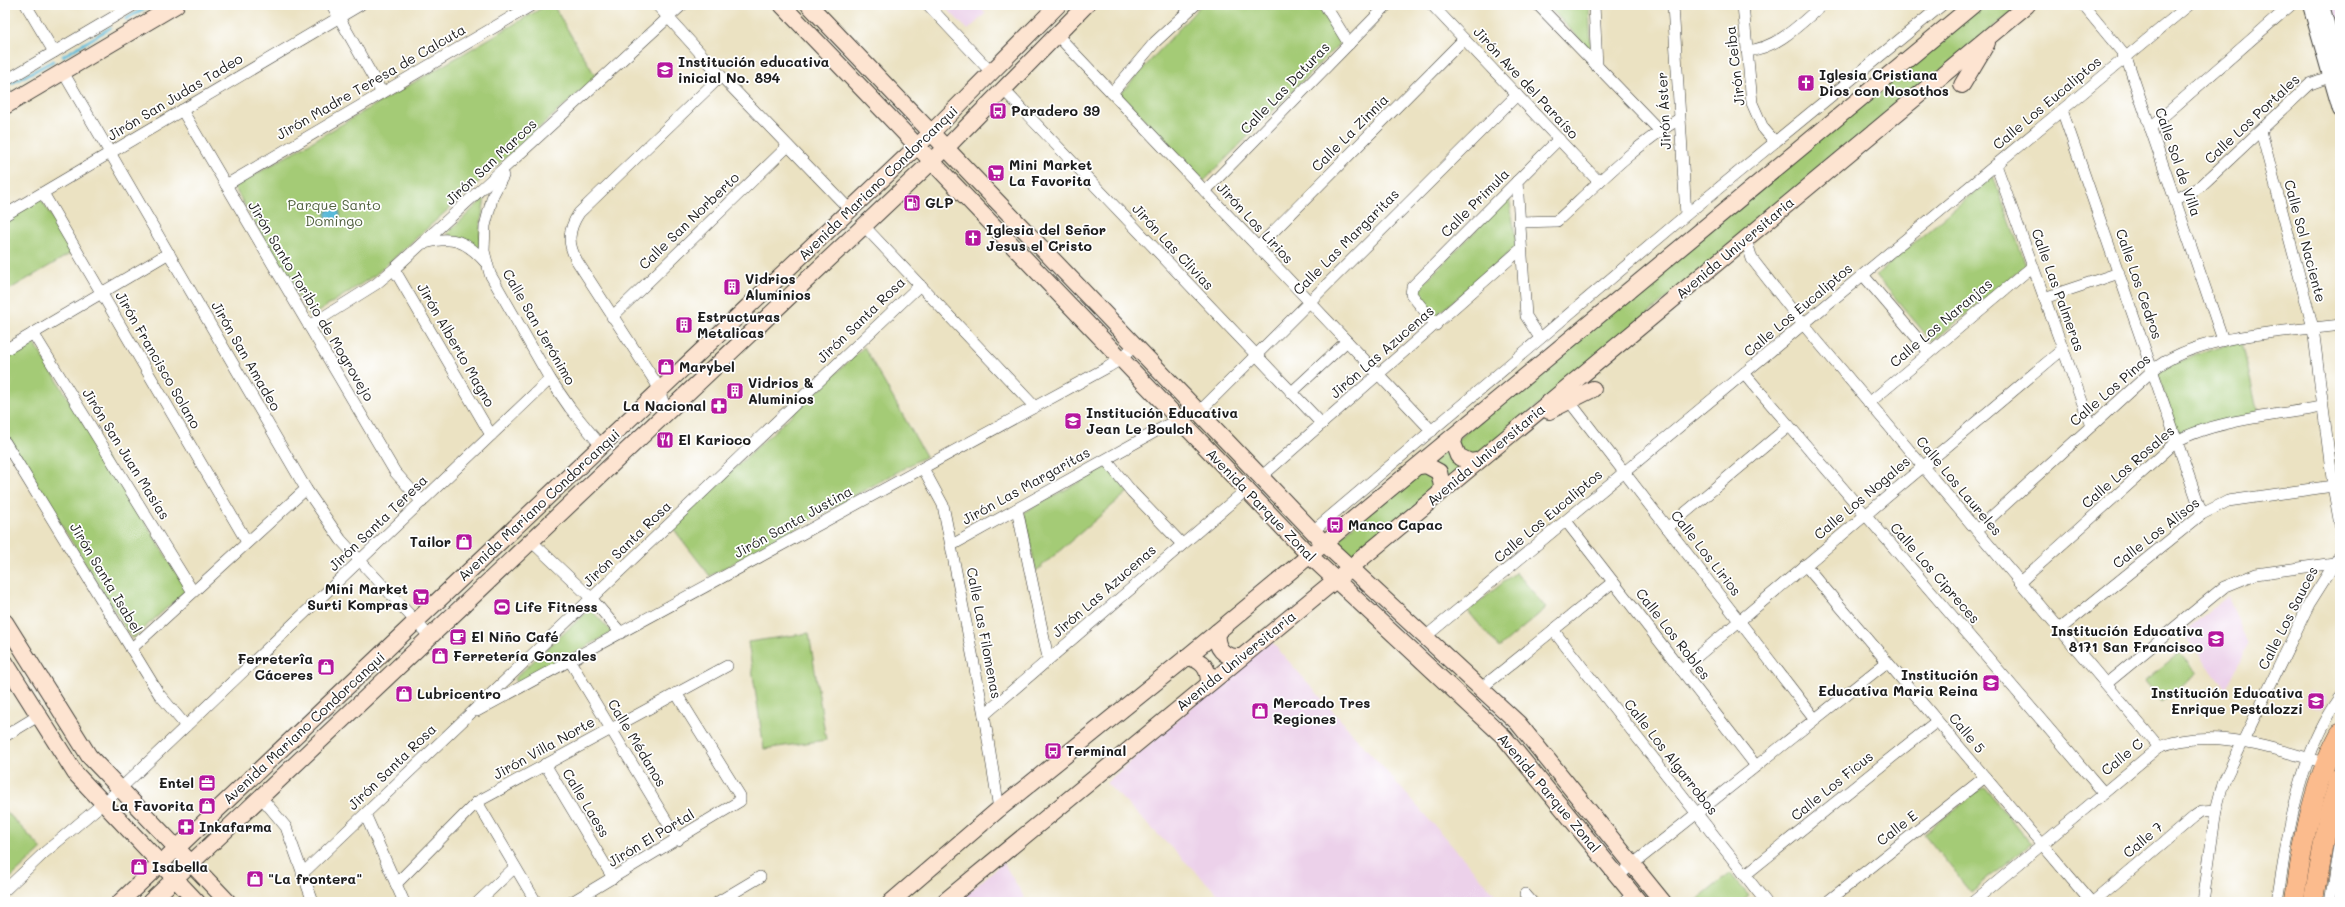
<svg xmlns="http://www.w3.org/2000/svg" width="2345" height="907" font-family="Mali,sans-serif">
  <rect width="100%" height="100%" fill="#fff"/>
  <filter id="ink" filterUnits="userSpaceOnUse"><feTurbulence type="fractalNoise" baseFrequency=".025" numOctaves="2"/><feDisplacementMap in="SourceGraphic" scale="8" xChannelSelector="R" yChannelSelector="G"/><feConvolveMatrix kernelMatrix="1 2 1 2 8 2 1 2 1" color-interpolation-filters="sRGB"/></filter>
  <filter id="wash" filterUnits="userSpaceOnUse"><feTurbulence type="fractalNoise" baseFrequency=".012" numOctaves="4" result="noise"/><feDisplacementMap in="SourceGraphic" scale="16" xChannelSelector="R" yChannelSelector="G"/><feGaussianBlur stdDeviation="0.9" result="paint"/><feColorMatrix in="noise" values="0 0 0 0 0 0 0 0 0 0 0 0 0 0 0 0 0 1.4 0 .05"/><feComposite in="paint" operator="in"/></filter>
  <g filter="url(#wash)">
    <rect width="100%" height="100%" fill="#ebe2c2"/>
    <g fill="#ecd1ea">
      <path d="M951,5H978L986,13L968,30L947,9Z"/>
      <path d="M2331,5H2340V38Z"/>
      <path d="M2228,596L2248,645L2226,689L2182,633Z"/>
      <path d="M1269,639L1502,902H1226L1106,783Z"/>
      <path d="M2309,691L2327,697L2322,710L2304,705Z"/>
      <path d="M1003,862L1027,902H958Z"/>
    </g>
    <g fill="#a4cb76" stroke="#607449">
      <path d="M547,5H553L596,77L375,275L310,317L234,187Z"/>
      <path d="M1201,5H1318L1341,42L1204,181L1120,94Z"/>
      <path d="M1547,5H1589L1591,51Z"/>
      <path d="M1980,5H2020L1351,561L1333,543Z"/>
      <path d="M1993,176L2026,265L1932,342L1876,275Z"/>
      <path d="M40,197L73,252L5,292V217Z"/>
      <path d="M485,197L480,229V252L470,243L447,234Z"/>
      <path d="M1509,197L1517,246L1436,316L1416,291Z"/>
      <path d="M31,338L187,590L132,639L5,434V353Z"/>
      <path d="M2242,342L2258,414L2178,435L2157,374C2184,357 2211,347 2242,342Z"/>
      <path d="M864,347L926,456L710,576L672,527Z"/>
      <path d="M1107,467L1128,492L1036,571L1024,512Z"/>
      <path d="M1516,572L1546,608L1499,648L1468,611Z"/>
      <path d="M590,609L612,632L519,685L514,679Z"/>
      <path d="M809,633L826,740L764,749L748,642Z"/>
      <path d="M2179,653L2197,673L2162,702L2145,681Z"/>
      <path d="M1984,786L2031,844L1971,892L1924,834Z"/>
      <path d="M5,810L42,849L5,883Z"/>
      <path d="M1730,873L1749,896L1742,902H1695Z"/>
    </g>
    <circle fill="#5abad9" stroke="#3b6b7a" cx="333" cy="215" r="7"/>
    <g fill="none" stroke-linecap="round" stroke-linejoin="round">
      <g stroke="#5abad9" stroke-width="3">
        <path d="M126,19L151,5"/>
        <path d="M63,56L110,28"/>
        <path d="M12,83L53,61"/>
      </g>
    </g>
  </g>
  <g filter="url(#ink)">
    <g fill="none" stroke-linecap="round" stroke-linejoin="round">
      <g stroke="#3b3a35" stroke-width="12">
        <g id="minor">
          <path d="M26,5L54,52"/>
          <path d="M332,5L382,93"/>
          <path d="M657,5L721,76L850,210"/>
          <path d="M928,5L991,72"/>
          <path d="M1325,5L1349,44"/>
          <path d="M1432,5L1599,182"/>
          <path d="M1538,5L1660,131"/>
          <path d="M1594,5L1597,67"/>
          <path d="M1673,5L1686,215"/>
          <path d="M1743,5L1752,103L1763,128L1775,142"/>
          <path d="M2083,5L2126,57L2223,340"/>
          <path d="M1057,35L1432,431"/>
          <path d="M1747,51C1778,48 1799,25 1822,5"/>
          <path d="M63,72L306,489L341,540L430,637"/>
          <path d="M5,81L134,5"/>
          <path d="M1003,89L1322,424"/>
          <path d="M5,90L12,102"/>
          <path d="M1112,93L1155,42L1195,5"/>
          <path d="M182,110L395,472L422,502"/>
          <path d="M2062,110L2202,514"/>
          <path d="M2150,128L2291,5"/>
          <path d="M2261,131L2313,328L2333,486L2340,525"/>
          <path d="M1996,165L2091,426"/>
          <path d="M503,176L493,195L485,226L484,251L490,274L550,379L570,408L601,446"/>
          <path d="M1517,181L1526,316L1540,338"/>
          <path d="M226,185L532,5"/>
          <path d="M1205,191L1387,5"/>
          <path d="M43,193L247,542"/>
          <path d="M2175,200L2201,186L2310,84L2337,74"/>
          <path d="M5,215L360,5"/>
          <path d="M1519,222L1557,221C1596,185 1634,146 1679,119"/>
          <path d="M864,226L1035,407"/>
          <path d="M1746,239L1752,259L1803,324L2159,747"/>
          <path d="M425,243C452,235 467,241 486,263"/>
          <path d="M1258,247L1464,39"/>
          <path d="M394,269L491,435"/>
          <path d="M1863,275L1929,352"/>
          <path d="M2044,298L2119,273"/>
          <path d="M612,317L788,146"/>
          <path d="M1436,325L1411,294L1412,287L1559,139"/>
          <path d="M309,326L376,284L394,269L682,5"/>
          <path d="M33,333L193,592"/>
          <path d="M5,350L169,253"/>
          <path d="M1744,373L2103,792"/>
          <path d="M1291,393L1347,341"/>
          <path d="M1869,403L2033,266"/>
          <path d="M1573,406L1815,719"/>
          <path d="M667,412L656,383L577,261C567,243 568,230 579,213L721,76"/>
          <path d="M1198,413L1517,95"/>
          <path d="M5,442L159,694L186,726"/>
          <path d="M1106,460L1132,492L1182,544"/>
          <path d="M923,468L943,505L984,715L999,809"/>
          <path d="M1261,477L1521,249"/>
          <path d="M1017,509L1048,658"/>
          <path d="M1566,521L1756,766"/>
          <path d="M1667,528L1789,426"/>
          <path d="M1977,530L2152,371C2195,334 2286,332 2340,325"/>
          <path d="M1313,531L1686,215L1942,5"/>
          <path d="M531,541L591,598L621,633"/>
          <path d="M952,545L1178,419"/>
          <path d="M1805,565L2091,902"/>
          <path d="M2020,582L2177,441C2214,420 2280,415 2322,407"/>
          <path d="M2060,629L2202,514L2228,501L2333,486"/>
          <path d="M1553,630L1766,902"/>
          <path d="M1425,637L2189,5"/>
          <path d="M131,649L306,489"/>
          <path d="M570,661L678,840"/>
          <path d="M1681,670L2063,349"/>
          <path d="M2106,684L2224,587L2256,574L2334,563"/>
          <path d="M1480,689L1613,582"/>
          <path d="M477,711L1108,367L1121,359L1134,346"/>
          <path d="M984,715L1246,490"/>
          <path d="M5,736L38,716"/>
          <path d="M545,764L613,878"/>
          <path d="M261,797L286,827L313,902"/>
          <path d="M477,802L536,902"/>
          <path d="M365,814L404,902"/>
          <path d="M302,874L920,285"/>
          <path d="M1745,875L1937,721"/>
          <path d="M1618,876L1887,662"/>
          <path d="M396,884L477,802L727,666"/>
          <path d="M5,890L44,853L120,789L550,379"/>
          <path d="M1525,894L1532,902"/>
          <path d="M478,902L515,867"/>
          <path d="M572,902L740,801V796L676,693"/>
          <path d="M718,902L760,877"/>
          <path d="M1624,902L1633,895"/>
          <path d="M1827,902L1985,777"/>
          <path d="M1973,902L2159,747C2213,726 2272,749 2326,763"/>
          <path d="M2093,902L2195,816L2202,811L2216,810"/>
          <path d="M2203,902L2216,810L2223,783L2309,604L2340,555"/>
          <path d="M2277,902C2288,832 2298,757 2340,698"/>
          <path d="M2330,902L2340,839"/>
        </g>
      </g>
      <g stroke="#3b3a35" stroke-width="16">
        <g id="tertiary">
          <path d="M2310,5L2340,110"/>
          <path d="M2322,5L2340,71"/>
        </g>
      </g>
      <g stroke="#3b3a35" stroke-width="18">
        <g id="secondary">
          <path d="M782,5L1310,556L1504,737L1639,902"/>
          <path d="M809,5L1325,544L1518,723L1663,902"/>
          <path d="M1962,85L1987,43"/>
          <path d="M5,106L176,5"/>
          <path d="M1549,411L1593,389"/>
          <path d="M1455,436L1453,443L1458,456L1470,462L1477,461"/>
          <path d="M1419,466L1426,465L1439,472L1442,486L1440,493"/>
          <path d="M5,622L89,756L228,902"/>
          <path d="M1217,632C1215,648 1224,658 1240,657"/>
          <path d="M1187,657C1202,660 1209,668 1209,683"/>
          <path d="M5,662L75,773L197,902"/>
          <path d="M120,902L930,134L1058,5"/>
          <path d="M150,902L945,149L1086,5"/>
          <path d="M891,902L999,809L1187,657L1973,5"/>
          <path d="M944,902L1350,568L2027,5"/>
        </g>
      </g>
      <g stroke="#3b3a35" stroke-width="20">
        <g id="trunk">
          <path d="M2294,902C2303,843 2311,786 2340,733"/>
          <path d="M2313,902L2328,816L2340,777"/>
        </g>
      </g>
      <use href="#minor" stroke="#fff" stroke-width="11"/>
      <use href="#tertiary" stroke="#fff" stroke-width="14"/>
      <use href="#secondary" stroke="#fde4d1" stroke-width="16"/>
      <use href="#trunk" stroke="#fbbb8d" stroke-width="19"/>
    </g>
  </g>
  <defs>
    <g id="school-square" transform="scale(0.9)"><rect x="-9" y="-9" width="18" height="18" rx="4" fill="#b5179e" stroke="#fff"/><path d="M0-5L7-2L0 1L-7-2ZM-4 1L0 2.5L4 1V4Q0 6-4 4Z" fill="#fff"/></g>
    <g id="church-square" transform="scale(0.9)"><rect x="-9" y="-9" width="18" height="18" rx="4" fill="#b5179e" stroke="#fff"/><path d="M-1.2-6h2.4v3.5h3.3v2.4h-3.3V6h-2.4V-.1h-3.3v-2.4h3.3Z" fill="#fff"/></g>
    <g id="bus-square" transform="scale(0.9)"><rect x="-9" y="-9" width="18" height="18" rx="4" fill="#b5179e" stroke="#fff"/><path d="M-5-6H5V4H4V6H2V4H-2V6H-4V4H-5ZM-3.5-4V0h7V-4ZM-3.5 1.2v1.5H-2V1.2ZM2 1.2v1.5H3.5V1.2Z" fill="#fff"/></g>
    <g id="supermarket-square" transform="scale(0.9)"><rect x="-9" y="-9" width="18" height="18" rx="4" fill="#b5179e" stroke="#fff"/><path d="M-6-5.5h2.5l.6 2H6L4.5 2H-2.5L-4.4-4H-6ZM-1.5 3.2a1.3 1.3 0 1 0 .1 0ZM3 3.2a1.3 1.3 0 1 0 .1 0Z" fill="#fff"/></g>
    <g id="fuel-square" transform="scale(0.9)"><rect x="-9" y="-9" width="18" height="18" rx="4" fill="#b5179e" stroke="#fff"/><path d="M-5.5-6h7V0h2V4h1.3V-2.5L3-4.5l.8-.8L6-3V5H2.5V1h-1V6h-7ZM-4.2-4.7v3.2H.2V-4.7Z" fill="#fff"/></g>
    <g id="building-square" transform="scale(0.9)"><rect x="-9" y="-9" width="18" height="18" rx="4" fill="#b5179e" stroke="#fff"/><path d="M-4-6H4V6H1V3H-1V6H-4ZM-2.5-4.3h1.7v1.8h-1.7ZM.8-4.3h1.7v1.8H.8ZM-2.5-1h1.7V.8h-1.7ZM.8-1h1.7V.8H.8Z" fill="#fff"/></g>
    <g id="shop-square" transform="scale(0.9)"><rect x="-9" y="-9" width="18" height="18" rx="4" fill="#b5179e" stroke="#fff"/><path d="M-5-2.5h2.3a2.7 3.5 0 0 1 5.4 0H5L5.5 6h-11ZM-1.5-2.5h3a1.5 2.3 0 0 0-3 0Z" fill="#fff"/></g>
    <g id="pharmacy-square" transform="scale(0.9)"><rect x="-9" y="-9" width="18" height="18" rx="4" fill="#b5179e" stroke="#fff"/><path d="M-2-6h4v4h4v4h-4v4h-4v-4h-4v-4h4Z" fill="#fff"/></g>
    <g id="restaurant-square" transform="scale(0.9)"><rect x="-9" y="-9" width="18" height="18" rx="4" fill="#b5179e" stroke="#fff"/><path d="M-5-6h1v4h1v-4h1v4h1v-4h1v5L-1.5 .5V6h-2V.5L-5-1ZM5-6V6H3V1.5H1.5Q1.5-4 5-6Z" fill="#fff"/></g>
    <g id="stadium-square" transform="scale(0.9)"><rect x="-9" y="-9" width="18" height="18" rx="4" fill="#b5179e" stroke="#fff"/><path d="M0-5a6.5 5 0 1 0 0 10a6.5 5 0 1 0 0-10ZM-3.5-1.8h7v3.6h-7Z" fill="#fff"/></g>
    <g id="cafe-square" transform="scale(0.9)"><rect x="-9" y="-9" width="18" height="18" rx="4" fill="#b5179e" stroke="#fff"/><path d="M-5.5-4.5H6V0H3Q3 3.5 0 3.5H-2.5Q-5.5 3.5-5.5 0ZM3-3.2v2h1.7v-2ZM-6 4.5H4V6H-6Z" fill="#fff"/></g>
    <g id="office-square" transform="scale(0.9)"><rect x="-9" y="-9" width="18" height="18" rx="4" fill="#b5179e" stroke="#fff"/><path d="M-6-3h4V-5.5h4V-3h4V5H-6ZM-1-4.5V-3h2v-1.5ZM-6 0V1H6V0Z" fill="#fff"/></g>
  </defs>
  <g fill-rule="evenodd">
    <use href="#school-square" x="665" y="70"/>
    <use href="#church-square" x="1806" y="83"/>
    <use href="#bus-square" x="998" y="111"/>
    <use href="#supermarket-square" x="996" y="173"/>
    <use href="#fuel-square" x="912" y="203"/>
    <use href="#church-square" x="973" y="238"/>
    <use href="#building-square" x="732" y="287"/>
    <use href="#building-square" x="684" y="325"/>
    <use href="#shop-square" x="666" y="367"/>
    <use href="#building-square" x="735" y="391"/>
    <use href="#pharmacy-square" x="719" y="406"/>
    <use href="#school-square" x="1073" y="421"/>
    <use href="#restaurant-square" x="665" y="440"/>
    <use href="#bus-square" x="1335" y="525"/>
    <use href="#shop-square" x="464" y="542"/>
    <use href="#supermarket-square" x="421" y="597"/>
    <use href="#stadium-square" x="502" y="607"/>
    <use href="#cafe-square" x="458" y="637"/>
    <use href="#school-square" x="2216" y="639"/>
    <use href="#shop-square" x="440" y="656"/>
    <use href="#shop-square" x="326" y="667"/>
    <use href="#school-square" x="1991" y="683"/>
    <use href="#shop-square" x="404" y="694"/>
    <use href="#school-square" x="2316" y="701"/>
    <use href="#shop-square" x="1260" y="711"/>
    <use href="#bus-square" x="1053" y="751"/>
    <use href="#office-square" x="207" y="783"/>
    <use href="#shop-square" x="207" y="806"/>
    <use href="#pharmacy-square" x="186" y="827"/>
    <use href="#shop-square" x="139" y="867"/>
    <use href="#shop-square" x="255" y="879"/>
  </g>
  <g text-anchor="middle" stroke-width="3.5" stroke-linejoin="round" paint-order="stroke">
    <g font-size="14" font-weight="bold" fill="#1c1c1c" stroke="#fff" text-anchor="start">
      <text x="678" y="67">Institución educativa<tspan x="678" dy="16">inicial No. 894</tspan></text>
      <text x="1819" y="80">Iglesia Cristiana<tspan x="1819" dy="16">Dios con Nosothos</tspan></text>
      <text x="1011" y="116">Paradero 39</text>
      <text x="1009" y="170">Mini Market<tspan x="1009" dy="16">La Favorita</tspan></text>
      <text x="925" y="208">GLP</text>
      <text x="986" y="235">Iglesia del Señor<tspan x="986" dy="16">Jesus el Cristo</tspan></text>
      <text x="745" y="284">Vidrios<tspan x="745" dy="16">Aluminios</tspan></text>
      <text x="697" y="322">Estructuras<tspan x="697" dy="16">Metalicas</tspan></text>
      <text x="679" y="372">Marybel</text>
      <text x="748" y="388">Vidrios &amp;<tspan x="748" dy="16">Aluminios</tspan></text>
      <text x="706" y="411" text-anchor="end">La Nacional</text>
      <text x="1086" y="418">Institución Educativa<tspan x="1086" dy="16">Jean Le Boulch</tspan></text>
      <text x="678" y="445">El Karioco</text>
      <text x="1348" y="530">Manco Capac</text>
      <text x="451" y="547" text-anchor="end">Tailor</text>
      <text x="408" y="594" text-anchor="end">Mini Market<tspan x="408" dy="16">Surti Kompras</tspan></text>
      <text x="515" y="612">Life Fitness</text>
      <text x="2203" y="636" text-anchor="end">Institución Educativa<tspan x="2203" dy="16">8171 San Francisco</tspan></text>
      <text x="471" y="642">El Niño Café</text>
      <text x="453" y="661">Ferretería Gonzales</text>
      <text x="313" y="664" text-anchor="end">Ferreterîa<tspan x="313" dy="16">Cáceres</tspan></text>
      <text x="1978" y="680" text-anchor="end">Institución<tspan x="1978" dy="16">Educativa Maria Reina</tspan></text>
      <text x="2303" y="698" text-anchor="end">Institución Educativa<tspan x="2303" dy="16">Enrique Pestalozzi</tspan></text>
      <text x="417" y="699">Lubricentro</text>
      <text x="1273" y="708">Mercado Tres<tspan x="1273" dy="16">Regiones</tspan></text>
      <text x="1066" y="756">Terminal</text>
      <text x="194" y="788" text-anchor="end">Entel</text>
      <text x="194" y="811" text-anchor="end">La Favorita</text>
      <text x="199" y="832">Inkafarma</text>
      <text x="152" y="872">Isabella</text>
      <text x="268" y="884">"La frontera"</text>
    </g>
    <g font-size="14" fill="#1c1c1c" stroke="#fff">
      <text transform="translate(1735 66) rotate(-97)" y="5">Jirón Ceiba</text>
      <text transform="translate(371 82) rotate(-30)" y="5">Jirón Madre Teresa de Calcuta</text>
      <text transform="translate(1526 83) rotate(47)" y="5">Jirón Ave del Paraíso</text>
      <text transform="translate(1285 88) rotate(-46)" y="5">Calle Las Daturas</text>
      <text transform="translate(175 97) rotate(-31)" y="5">Jirón San Judas Tadeo</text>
      <text transform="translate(2047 103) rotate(-40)" y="5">Calle Los Eucaliptos</text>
      <text transform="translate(1664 111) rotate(-93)" y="5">Jirón Áster</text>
      <text transform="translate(2252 119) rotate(-43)" y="5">Calle Los Portales</text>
      <text transform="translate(1350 133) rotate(-45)" y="5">Calle La Zinnia</text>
      <text transform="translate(491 162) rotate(-43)" y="5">Jirón San Marcos</text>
      <text transform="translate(2178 162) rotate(71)" y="5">Calle Sol de Villa</text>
      <text transform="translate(878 183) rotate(-44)" y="5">Avenida Mariano Condorcanqui</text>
      <text transform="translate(1475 203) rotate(-45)" y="5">Calle Primula</text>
      <text transform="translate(689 221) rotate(-44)" y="5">Calle San Norberto</text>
      <text transform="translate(1255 223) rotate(47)" y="5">Jirón Los Lirios</text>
      <text transform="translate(2305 241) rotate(75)" y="5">Calle Sol Naciente</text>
      <text transform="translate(1346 242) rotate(-45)" y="5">Calle Las Margaritas</text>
      <text transform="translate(1173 247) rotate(47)" y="5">Jirón Las Clivias</text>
      <text transform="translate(1735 248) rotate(-40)" y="5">Avenida Universitaria</text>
      <text transform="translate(2139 284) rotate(71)" y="5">Calle Los Cedros</text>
      <text transform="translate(2058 290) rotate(70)" y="5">Calle Las Palmeras</text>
      <text transform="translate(311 301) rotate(59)" y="5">Jirón Santo Toribio de Mogrovejo</text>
      <text transform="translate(1798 310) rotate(-40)" y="5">Calle Los Eucaliptos</text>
      <text transform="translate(861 320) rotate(-44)" y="5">Jirón Santa Rosa</text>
      <text transform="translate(1941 323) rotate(-40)" y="5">Calle Los Naranjas</text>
      <text transform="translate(539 327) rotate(60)" y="5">Calle San Jerónimo</text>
      <text transform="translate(456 345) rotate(60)" y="5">Jirón Alberto Magno</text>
      <text transform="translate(1382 352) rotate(-41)" y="5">Jirón Las Azucenas</text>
      <text transform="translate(246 356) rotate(60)" y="5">Jirón San Amadeo</text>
      <text transform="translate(158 360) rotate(60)" y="5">Jirón Francisco Solano</text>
      <text transform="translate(2110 390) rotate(-41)" y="5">Calle Los Pinos</text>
      <text transform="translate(126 454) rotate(58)" y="5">Jirón San Juan Masías</text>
      <text transform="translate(1486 455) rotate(-40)" y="5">Avenida Universitaria</text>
      <text transform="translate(2128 467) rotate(-41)" y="5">Calle Los Rosales</text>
      <text transform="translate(1026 486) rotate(-29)" y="5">Jirón Las Margaritas</text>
      <text transform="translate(1959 486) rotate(50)" y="5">Calle Los Laureles</text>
      <text transform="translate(1862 498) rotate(-40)" y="5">Calle Los Nogales</text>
      <text transform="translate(539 505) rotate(-43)" y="5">Avenida Mariano Condorcanqui</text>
      <text transform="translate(1261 505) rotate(46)" y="5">Avenida Parque Zonal</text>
      <text transform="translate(1548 516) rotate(-40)" y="5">Calle Los Eucaliptos</text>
      <text transform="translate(793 522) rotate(-29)" y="5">Jirón Santa Justina</text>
      <text transform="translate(378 523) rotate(-44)" y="5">Jirón Santa Teresa</text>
      <text transform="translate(2156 533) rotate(-38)" y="5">Calle Los Alisos</text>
      <text transform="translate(627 544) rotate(-44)" y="5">Jirón Santa Rosa</text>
      <text transform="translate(1706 553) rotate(52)" y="5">Calle Los Lirios</text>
      <text transform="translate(1935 573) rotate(49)" y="5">Calle Los Cipreces</text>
      <text transform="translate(106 578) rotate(59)" y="5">Jirón Santa Isabel</text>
      <text transform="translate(1104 591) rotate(-41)" y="5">Jirón Las Azucenas</text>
      <text transform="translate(2288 618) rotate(-63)" y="5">Calle Los Sauces</text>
      <text transform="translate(984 633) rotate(79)" y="5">Calle Las Filomenas</text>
      <text transform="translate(1673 634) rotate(52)" y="5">Calle Los Robles</text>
      <text transform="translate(1236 661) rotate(-39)" y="5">Avenida Universitaria</text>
      <text transform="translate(304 728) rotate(-43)" y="5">Avenida Mariano Condorcanqui</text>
      <text transform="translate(1967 733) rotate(50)" y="5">Calle 5</text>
      <text transform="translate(637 743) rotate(59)" y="5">Calle Médanos</text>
      <text transform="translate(544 748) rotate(-29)" y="5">Jirón Villa Norte</text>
      <text transform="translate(1671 757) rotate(52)" y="5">Calle Los Algarrobos</text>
      <text transform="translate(2122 757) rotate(-39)" y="5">Calle C</text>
      <text transform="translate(392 767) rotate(-44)" y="5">Jirón Santa Rosa</text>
      <text transform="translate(1832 786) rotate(-39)" y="5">Calle Los Ficus</text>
      <text transform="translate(1549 793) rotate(50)" y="5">Avenida Parque Zonal</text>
      <text transform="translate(586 803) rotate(59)" y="5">Calle Laess</text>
      <text transform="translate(1897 828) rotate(-38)" y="5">Calle E</text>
      <text transform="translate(651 838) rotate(-31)" y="5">Jirón El Portal</text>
      <text transform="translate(2143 840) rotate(-40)" y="5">Calle 7</text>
    </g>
    <g font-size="14" fill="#526240" stroke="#fff">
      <text x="334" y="210">Parque Santo<tspan x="334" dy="16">Domingo</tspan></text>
    </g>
  </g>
  <rect width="2345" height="907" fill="none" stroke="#fff" stroke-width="20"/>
</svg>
